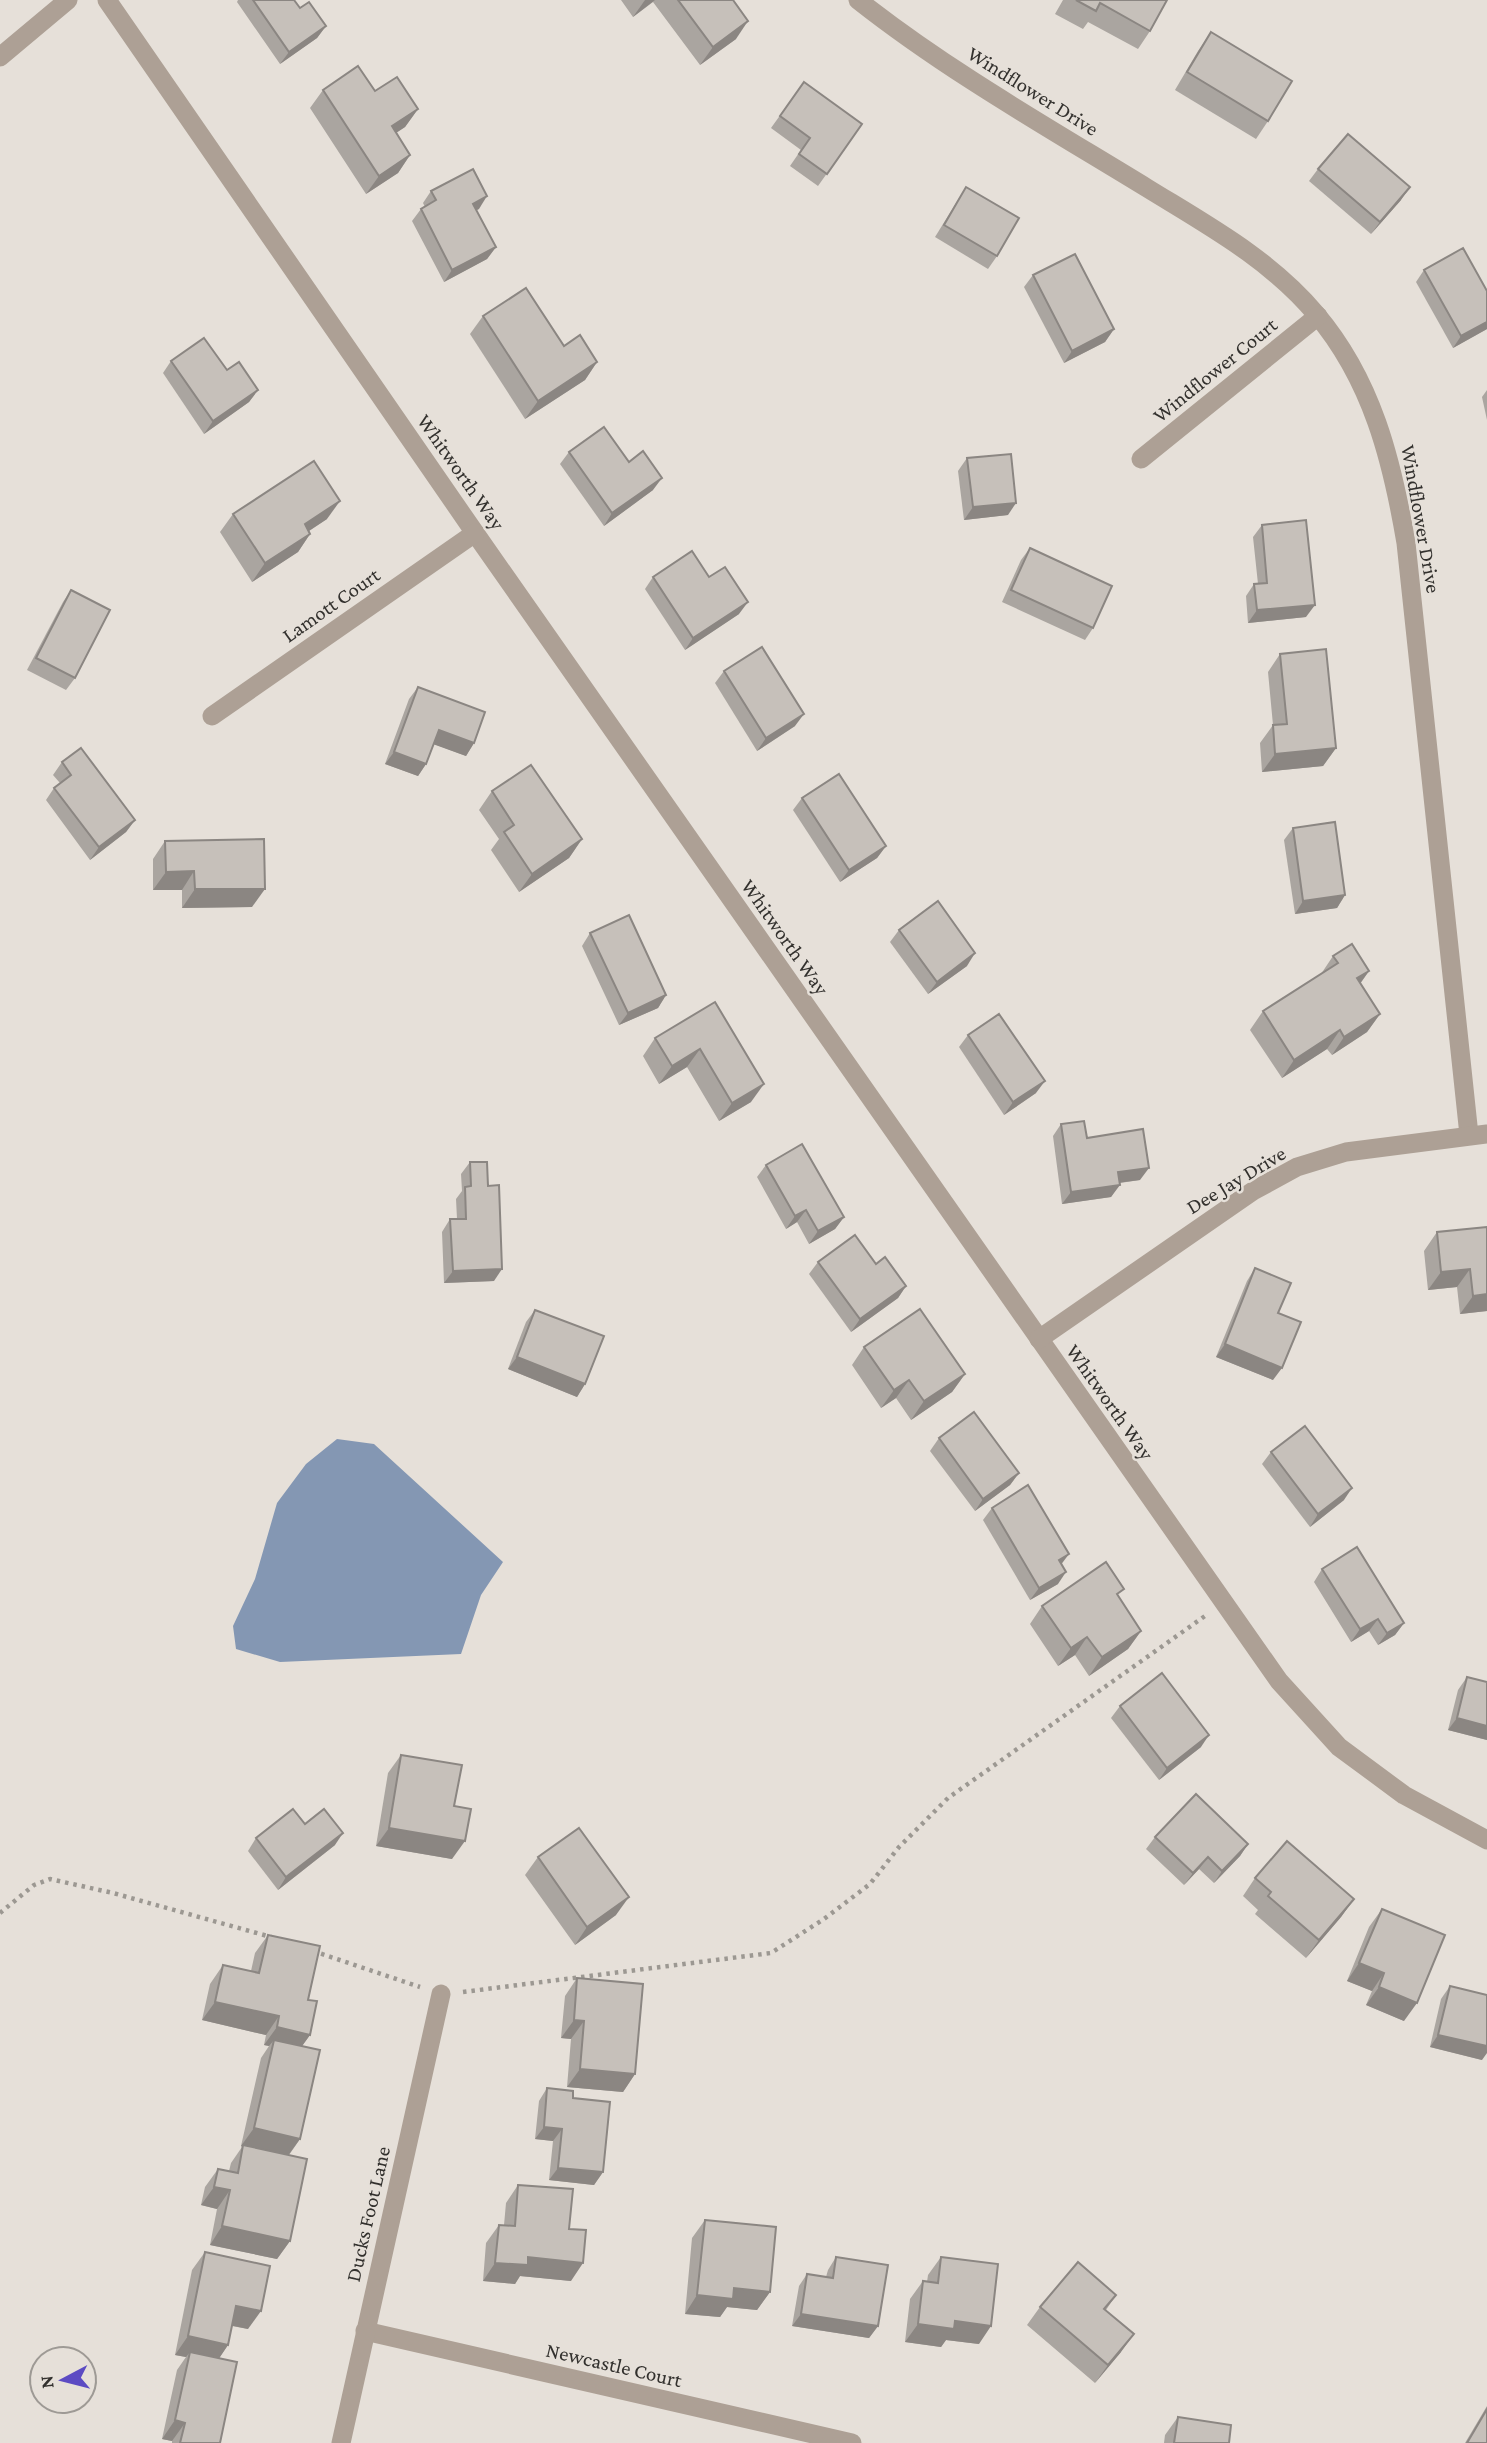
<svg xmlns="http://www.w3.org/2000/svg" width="1487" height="2443" font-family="'Crimson Pro',serif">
  <rect width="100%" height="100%" fill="#e6e0d9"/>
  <path fill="#8497b3" d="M337,1439L374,1444L503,1562L481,1595L461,1654L280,1662L236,1649L233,1626L255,1579L277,1503L306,1464Z"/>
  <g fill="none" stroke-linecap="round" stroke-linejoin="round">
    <g stroke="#9c9892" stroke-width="4.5" stroke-dasharray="3.5 5" stroke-linecap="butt">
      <path d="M0,1913L34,1885L50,1879L113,1893L271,1937"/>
      <path d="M313,1951L420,1987"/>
      <path d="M463,1992L771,1953L824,1919L870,1884L899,1847L948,1798L1205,1616"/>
    </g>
    <g stroke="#ada095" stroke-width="19">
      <path d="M107,0L475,533L1279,1681L1339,1747L1404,1795L1487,1840"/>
      <path d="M858,0C948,71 1049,128 1147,188C1207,225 1270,259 1316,314C1372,380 1392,460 1406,543L1469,1135"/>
      <path d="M0,57L68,0"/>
      <path d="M1141,459L1318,316"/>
      <path d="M212,716L475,533"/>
      <path d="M1039,1339L1253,1191L1297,1167L1346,1152L1487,1134"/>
      <path d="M365,2331L852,2443"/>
      <path d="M341,2443L441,1994"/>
    </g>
  </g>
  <g fill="#aaa5a0">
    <path d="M238,0H294L300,8L326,26L317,38L280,64L237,2Z"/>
    <path d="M621,0H733L736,39L700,65L653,2L633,17Z"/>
    <path d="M1063,0H1167L1150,31L1138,49L1088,22L1083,29L1055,14Z"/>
    <path d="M1211,32L1268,121L1256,139L1175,90L1198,51Z"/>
    <path d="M804,82L862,124L818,186L790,166L801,150L771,128Z"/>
    <path d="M323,90L375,91L418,109L405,127L396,133L410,155L398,173L366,194L310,108Z"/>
    <path d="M1318,169L1401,200L1371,234L1309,181Z"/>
    <path d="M966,187L997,256L988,269L935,237Z"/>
    <path d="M431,191L479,209L476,210L496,247L487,259L444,282L412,221L421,209L425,207L423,203Z"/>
    <path d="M1424,270L1487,329L1453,348L1416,282Z"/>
    <path d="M1033,275L1114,329L1105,342L1064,363L1024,287Z"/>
    <path d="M483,316L564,346L597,362L585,380L525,419L470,334Z"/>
    <path d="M171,361L227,370L258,390L249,402L204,434L163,373Z"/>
    <path d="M1487,390V420L1482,397Z"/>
    <path d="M569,452L629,462L653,490L604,526L560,464Z"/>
    <path d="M967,458L1008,515L964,520L958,471Z"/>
    <path d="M233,514L327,519L309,531L310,534L298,552L252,582L220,532Z"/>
    <path d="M1262,525L1306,617L1248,623L1246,596L1254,584H1258L1253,537Z"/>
    <path d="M1030,548L1093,628L1085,640L1002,602L1021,560Z"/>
    <path d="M653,577H709L739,614L685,650L645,589Z"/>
    <path d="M71,590L75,678L66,690L27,670L63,602Z"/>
    <path d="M1280,654L1336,748L1323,766L1262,772L1260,743L1273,725L1268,672Z"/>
    <path d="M724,671L795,726L757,751L715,683Z"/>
    <path d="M418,687L474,743L466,756L434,744L426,764L418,776L385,764L409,699Z"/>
    <path d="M62,762L135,820L126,832L90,860L46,800L54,788L60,783L53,775Z"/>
    <path d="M492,791L582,839L569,858L519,892L491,850L499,839L479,810Z"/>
    <path d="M802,798L886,846L877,858L840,882L793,810Z"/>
    <path d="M1293,828L1345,895L1337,908L1295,914L1284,840Z"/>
    <path d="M165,841L252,907L182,908V890H153V859Z"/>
    <path d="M899,930L967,966L928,994L890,942Z"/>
    <path d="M590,933L666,995L658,1008L619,1025L582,946Z"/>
    <path d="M1333,956L1369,971L1360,984L1380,1014L1367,1032L1332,1055L1327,1049L1282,1078L1250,1030L1263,1011L1321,974Z"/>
    <path d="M715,1002L751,1102L719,1121L687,1067L659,1084L643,1056L655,1038Z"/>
    <path d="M968,1035L1036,1093L1004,1115L959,1047Z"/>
    <path d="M1061,1124L1087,1138L1140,1180L1120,1183L1111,1197L1062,1204L1053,1136Z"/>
    <path d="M470,1162L494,1281L444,1283L442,1232L450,1219H457L456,1199L462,1191L461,1174Z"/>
    <path d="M766,1165L844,1217L835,1229L809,1244L797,1222L786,1229L757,1177Z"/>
    <path d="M1487,1227V1311L1460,1314L1457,1287L1428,1290L1424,1251L1437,1232Z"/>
    <path d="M818,1262L906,1286L898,1298L851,1332L809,1274Z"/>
    <path d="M1255,1268L1278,1313L1273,1380L1216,1357L1247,1281Z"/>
    <path d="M535,1310L585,1384L577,1397L508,1369L526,1322Z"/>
    <path d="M864,1347L965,1374L952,1392L911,1420L896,1398L881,1408L852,1365Z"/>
    <path d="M939,1438L1019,1473L1010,1485L975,1511L930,1451Z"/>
    <path d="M1271,1452L1344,1500L1310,1527L1262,1464Z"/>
    <path d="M992,1508L1058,1584L1030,1600L983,1520Z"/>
    <path d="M1322,1569L1404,1623L1395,1635L1378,1645L1369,1631L1351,1642L1314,1582Z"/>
    <path d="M1118,1597L1141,1631L1128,1649L1089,1676L1075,1655L1058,1666L1030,1624L1042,1606Z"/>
    <path d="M1467,1677L1487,1682V1740L1448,1730L1458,1690Z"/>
    <path d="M1120,1706L1201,1747L1159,1780L1111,1718Z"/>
    <path d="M401,1755L454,1806L452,1859L376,1846L388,1773Z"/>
    <path d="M305,1824L335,1845L278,1890L248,1851L256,1838Z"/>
    <path d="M1155,1837L1248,1844L1240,1856L1214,1883L1199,1869L1184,1885L1146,1849Z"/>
    <path d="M538,1857L616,1915L575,1945L525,1875Z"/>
    <path d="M1255,1878L1354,1899L1341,1917L1306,1958L1255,1914L1258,1910L1243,1896Z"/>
    <path d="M1382,1909L1404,2021L1366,2005L1372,1991L1347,1981L1369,1927Z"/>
    <path d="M268,1935L308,2000L310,2035L302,2046L300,2139L289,2155L290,2241L277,2259L210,2245L217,2209L201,2205L205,2187L218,2169L229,2171L231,2163L242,2147L241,2146L261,2058L269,2046L264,2045L266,2035L202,2020L210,1984L223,1965L251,1971L255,1953Z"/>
    <path d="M577,1978L635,2074L623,2092L567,2087L571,2039L561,2038L565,1996Z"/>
    <path d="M1450,1986L1482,2060L1430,2047L1441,1999Z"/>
    <path d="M547,2088L573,2098L603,2172L594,2185L549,2180L553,2141L535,2139L539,2101Z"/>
    <path d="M518,2185L569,2229L571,2281L520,2276L515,2284L483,2281L486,2243L499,2225H504L506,2203Z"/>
    <path d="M705,2220L770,2292L757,2310L727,2307L720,2317L685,2314L692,2238Z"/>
    <path d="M205,2252L248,2329L232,2326L228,2345L219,2358L220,2443H172V2441L162,2439L177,2370L186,2357L175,2355L192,2270Z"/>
    <path d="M836,2257L878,2326L869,2338L792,2326L799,2286L807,2274L826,2277L828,2270Z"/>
    <path d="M941,2257L979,2344L946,2340L941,2347L905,2342L910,2299L923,2281L927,2282L928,2275Z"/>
    <path d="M1116,2295L1106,2310L1121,2352L1095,2383L1027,2325L1040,2307Z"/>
    <path d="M1487,2406V2443H1465Z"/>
    <path d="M1178,2417L1229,2443H1164L1165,2435Z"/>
  </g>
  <g fill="#8b8682">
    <path d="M645,0H655L633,17Z"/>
    <path d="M748,21L736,39L700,65L713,47Z"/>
    <path d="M326,26L317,38L280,64L289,52Z"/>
    <path d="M418,109L405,127L379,144L392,126Z"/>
    <path d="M410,155L398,173L366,194L379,176Z"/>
    <path d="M1410,187L1401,200L1371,234L1380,222Z"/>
    <path d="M487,196L479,209L464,216L473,204Z"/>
    <path d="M496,247L487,259L444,282L452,270Z"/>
    <path d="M1487,322V329L1453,348L1461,336Z"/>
    <path d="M1114,329L1105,342L1064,363L1072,351Z"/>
    <path d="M597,362L585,380L525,419L538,401Z"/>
    <path d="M258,390L249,402L204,434L213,421Z"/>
    <path d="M662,478L653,490L604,526L612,513Z"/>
    <path d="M340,501L327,519L292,542L305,524Z"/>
    <path d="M1016,503L1008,515L964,520L973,507Z"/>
    <path d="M310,534L298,552L252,582L265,563Z"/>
    <path d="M748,602L739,614L685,650L693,638Z"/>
    <path d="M1315,605L1306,617L1248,623L1257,610Z"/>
    <path d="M804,714L795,726L757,751L766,738Z"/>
    <path d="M439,730L474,743L466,756L430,743Z"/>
    <path d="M1336,748L1323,766L1262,772L1275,754Z"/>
    <path d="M394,752L426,764L418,776L385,764Z"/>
    <path d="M135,820L126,832L90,860L99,847Z"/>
    <path d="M582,839L569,858L519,892L532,874Z"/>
    <path d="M886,846L877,858L840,882L849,870Z"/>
    <path d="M194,871L182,890H153L166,872Z"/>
    <path d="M195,889H265L252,907L182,908Z"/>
    <path d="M1345,895L1337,908L1295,914L1303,901Z"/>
    <path d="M975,953L967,966L928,994L937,982Z"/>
    <path d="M1369,971L1356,989L1357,978Z"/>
    <path d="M666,995L658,1008L619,1025L628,1013Z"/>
    <path d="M1380,1014L1367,1032L1332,1055L1344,1037Z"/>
    <path d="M1340,1030L1327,1049L1282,1078L1294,1060Z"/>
    <path d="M700,1049L687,1067L659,1084L672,1066Z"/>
    <path d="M1045,1081L1036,1093L1004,1115L1013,1102Z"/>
    <path d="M764,1084L751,1102L719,1121L732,1103Z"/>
    <path d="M1149,1168L1140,1180L1109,1184L1118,1172Z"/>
    <path d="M1120,1185L1111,1197L1062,1204L1071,1192Z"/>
    <path d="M806,1210L797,1222L786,1229L795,1216Z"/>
    <path d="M844,1217L835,1229L809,1244L818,1231Z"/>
    <path d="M502,1269L494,1281L444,1283L453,1271Z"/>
    <path d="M1470,1269L1457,1287L1428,1290L1441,1272Z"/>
    <path d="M906,1286L898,1298L851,1332L860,1319Z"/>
    <path d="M1487,1294V1311L1460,1314L1473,1296Z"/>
    <path d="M1225,1344L1282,1368L1273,1380L1216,1357Z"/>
    <path d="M517,1357L585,1384L577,1397L508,1369Z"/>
    <path d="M965,1374L952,1392L911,1420L924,1401Z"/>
    <path d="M909,1380L896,1398L881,1408L894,1390Z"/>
    <path d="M1019,1473L1010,1485L975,1511L983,1499Z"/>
    <path d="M1352,1488L1344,1500L1310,1527L1318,1514Z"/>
    <path d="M1069,1554L1060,1566L1059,1560Z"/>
    <path d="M1066,1572L1058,1584L1030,1600L1039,1588Z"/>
    <path d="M1378,1619L1369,1631L1351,1642L1360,1629Z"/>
    <path d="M1404,1623L1395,1635L1378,1645L1387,1633Z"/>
    <path d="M1141,1631L1128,1649L1089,1676L1102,1657Z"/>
    <path d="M1087,1637L1075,1655L1058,1666L1071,1648Z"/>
    <path d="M1457,1718L1487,1726V1740L1448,1730Z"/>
    <path d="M1209,1735L1201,1747L1159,1780L1167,1768Z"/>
    <path d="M389,1828L465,1841L452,1859L376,1846Z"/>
    <path d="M343,1833L335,1845L278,1890L286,1877Z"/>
    <path d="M1248,1844L1240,1856L1214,1883L1222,1871Z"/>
    <path d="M1208,1857L1199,1869L1184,1885L1193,1873Z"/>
    <path d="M629,1897L616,1915L575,1945L587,1927Z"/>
    <path d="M1354,1899L1341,1917L1306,1958L1319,1940Z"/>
    <path d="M1359,1963L1384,1973L1372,1991L1347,1981Z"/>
    <path d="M1379,1987L1417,2003L1404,2021L1366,2005Z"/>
    <path d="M215,2002L279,2016L266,2035L202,2020Z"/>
    <path d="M574,2020L584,2021L571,2039L561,2038Z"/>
    <path d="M277,2027L310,2035L297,2053L274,2040L269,2046L264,2045Z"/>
    <path d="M1438,2035L1487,2046V2053L1482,2060L1430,2047Z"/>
    <path d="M580,2069L635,2074L623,2092L567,2087Z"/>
    <path d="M544,2127L562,2129L553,2141L535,2139Z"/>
    <path d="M254,2128L300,2139L287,2157L241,2146Z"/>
    <path d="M558,2168L603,2172L594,2185L549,2180Z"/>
    <path d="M214,2187L230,2190L217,2209L201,2205Z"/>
    <path d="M222,2226L290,2241L277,2259L210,2245Z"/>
    <path d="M528,2257L583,2263L571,2281L520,2276L515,2284L483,2281L495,2263Z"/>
    <path d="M734,2288L770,2292L757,2310L727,2307L720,2317L685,2314L697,2295Z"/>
    <path d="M236,2306L261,2311L248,2329L224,2324Z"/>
    <path d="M801,2314L878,2326L869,2338L792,2326Z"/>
    <path d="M955,2321L991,2326L979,2344L946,2340L941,2347L905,2342L918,2324Z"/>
    <path d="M1134,2334L1121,2352L1095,2383L1108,2365Z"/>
    <path d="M188,2336L228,2345L216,2363L190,2352L186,2357L175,2355Z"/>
    <path d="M175,2420L185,2423L172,2441L162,2439Z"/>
  </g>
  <g fill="#c6c0ba" stroke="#8b8682" stroke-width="2">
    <path d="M253,0H294L300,8L309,2L326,26L289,52Z"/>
    <path d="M678,0H733L748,21L713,47Z"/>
    <path d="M1076,0H1167L1150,31L1100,3L1096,11Z"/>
    <path d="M1211,32L1292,81L1268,121L1187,72Z"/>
    <path d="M358,66L375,91L397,77L418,109L392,126L410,155L379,176L323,90Z"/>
    <path d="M804,82L862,124L827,174L799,154L810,138L780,116Z"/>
    <path d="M1348,134L1410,187L1380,222L1318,169Z"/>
    <path d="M473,169L487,196L473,204L496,247L452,270L421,209L436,200L431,191Z"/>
    <path d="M966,187L1019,218L997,256L944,225Z"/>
    <path d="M1463,248L1487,291V322L1461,336L1424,270Z"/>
    <path d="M1075,254L1114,329L1072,351L1033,275Z"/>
    <path d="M526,288L564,346L580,335L597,362L538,401L483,316Z"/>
    <path d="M204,338L227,370L239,362L258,390L213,421L171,361Z"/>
    <path d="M604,427L629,462L643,451L662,478L612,513L569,452Z"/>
    <path d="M1011,454L1016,503L973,507L967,458Z"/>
    <path d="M314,461L340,501L305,524L310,534L265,563L233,514Z"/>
    <path d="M1306,520L1315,605L1257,610L1254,584L1267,583L1262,525Z"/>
    <path d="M1030,548L1112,586L1093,628L1011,590Z"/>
    <path d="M692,551L709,577L725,567L748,602L693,638L653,577Z"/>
    <path d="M71,590L110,610L75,678L36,658Z"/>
    <path d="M762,647L804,714L766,738L724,671Z"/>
    <path d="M1326,649L1336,748L1275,754L1273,725L1287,724L1280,654Z"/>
    <path d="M418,687L485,712L474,743L439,730L426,764L394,752Z"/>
    <path d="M81,748L135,820L99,847L54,788L71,775L62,762Z"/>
    <path d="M531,765L582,839L532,874L504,832L514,825L492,791Z"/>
    <path d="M839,774L886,846L849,870L802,798Z"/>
    <path d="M1335,822L1345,895L1303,901L1293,828Z"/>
    <path d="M264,839L265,889H195L194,871L166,872L165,841Z"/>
    <path d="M938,901L975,953L937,982L899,930Z"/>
    <path d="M629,915L666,995L628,1013L590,933Z"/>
    <path d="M1352,944L1369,971L1357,978L1380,1014L1344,1037L1340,1030L1294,1060L1263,1011L1338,963L1333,956Z"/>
    <path d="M715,1002L764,1084L732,1103L700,1049L672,1066L655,1038Z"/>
    <path d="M999,1014L1045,1081L1013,1102L968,1035Z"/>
    <path d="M1084,1121L1087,1138L1143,1129L1149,1168L1118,1172L1120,1185L1071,1192L1061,1124Z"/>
    <path d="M802,1144L844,1217L818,1231L806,1210L795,1216L766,1165Z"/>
    <path d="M470,1162H487L488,1186L499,1185L502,1269L453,1271L450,1219H466L465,1187L471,1186Z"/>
    <path d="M1487,1227V1294L1473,1296L1470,1269L1441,1272L1437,1232Z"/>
    <path d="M855,1235L876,1264L885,1257L906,1286L860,1319L818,1262Z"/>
    <path d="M1255,1268L1291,1283L1278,1313L1301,1322L1282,1368L1225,1344Z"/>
    <path d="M920,1309L965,1374L924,1401L909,1380L894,1390L864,1347Z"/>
    <path d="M535,1310L604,1336L585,1384L517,1357Z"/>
    <path d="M974,1412L1019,1473L983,1499L939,1438Z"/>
    <path d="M1305,1426L1352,1488L1318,1514L1271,1452Z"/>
    <path d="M1028,1485L1069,1554L1059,1560L1066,1572L1039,1588L992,1508Z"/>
    <path d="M1357,1547L1404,1623L1387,1633L1378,1619L1360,1629L1322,1569Z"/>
    <path d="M1106,1562L1124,1589L1117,1594L1141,1631L1102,1657L1087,1637L1071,1648L1042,1606Z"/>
    <path d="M1162,1673L1209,1735L1167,1768L1120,1706Z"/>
    <path d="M1467,1677L1487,1682V1726L1457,1718Z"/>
    <path d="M401,1755L462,1765L454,1806L471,1809L465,1841L389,1828Z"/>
    <path d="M1196,1794L1248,1844L1222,1871L1208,1857L1193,1873L1155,1837Z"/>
    <path d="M293,1809L305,1824L324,1809L343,1833L286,1877L256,1838Z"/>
    <path d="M579,1828L629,1897L587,1927L538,1857Z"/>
    <path d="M1287,1841L1354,1899L1319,1940L1268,1896L1271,1892L1255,1878Z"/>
    <path d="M1382,1909L1445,1935L1417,2003L1379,1987L1384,1973L1359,1963Z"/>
    <path d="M268,1935L320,1946L308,2000L317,2001L310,2035L277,2027L279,2016L215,2002L223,1965L259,1973Z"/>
    <path d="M577,1978L643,1984L635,2074L580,2069L584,2021L574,2020Z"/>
    <path d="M1450,1986L1487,1995V2046L1438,2035Z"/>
    <path d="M274,2040L320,2050L300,2139L254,2128Z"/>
    <path d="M547,2088L573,2091V2098L610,2102L603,2172L558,2168L562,2129L544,2127Z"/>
    <path d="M243,2145L307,2159L290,2241L222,2226L230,2190L214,2187L218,2169L238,2173Z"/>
    <path d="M518,2185L573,2189L569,2229L586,2230L583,2263L528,2257V2265L495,2263L499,2225L515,2226Z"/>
    <path d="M705,2220L776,2227L770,2292L734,2288L733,2299L697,2295Z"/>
    <path d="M205,2252L270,2266L261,2311L236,2306L228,2345L188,2336Z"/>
    <path d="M836,2257L888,2265L878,2326L801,2314L807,2274L833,2278Z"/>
    <path d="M941,2257L998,2264L991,2326L955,2321L954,2329L918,2324L923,2281L938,2283Z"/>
    <path d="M1078,2262L1116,2295L1104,2309L1134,2334L1108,2365L1040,2307Z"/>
    <path d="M190,2352L237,2362L220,2443H180L185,2423L175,2420Z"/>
    <path d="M1487,2409V2443H1467Z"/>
    <path d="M1178,2417L1231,2425L1229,2443H1174Z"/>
  </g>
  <g text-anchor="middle" stroke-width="5" stroke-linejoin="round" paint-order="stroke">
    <g font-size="21" fill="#33312e" stroke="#e6e0d9">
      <text transform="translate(1033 91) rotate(32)" y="7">Windflower Drive</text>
      <text transform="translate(1215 370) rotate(-39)" y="7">Windflower Court</text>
      <text transform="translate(461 472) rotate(55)" y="7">Whitworth Way</text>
      <text transform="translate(1421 519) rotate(80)" y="7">Windflower Drive</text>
      <text transform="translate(331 605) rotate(-35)" y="7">Lamott Court</text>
      <text transform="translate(785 937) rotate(55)" y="7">Whitworth Way</text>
      <text transform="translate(1236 1180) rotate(-31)" y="7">Dee Jay Drive</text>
      <text transform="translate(1110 1402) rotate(55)" y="7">Whitworth Way</text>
      <text transform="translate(368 2214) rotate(-77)" y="7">Ducks Foot Lane</text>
      <text transform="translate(614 2365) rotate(13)" y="7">Newcastle Court</text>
    </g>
  </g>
  <g transform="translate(63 2380) rotate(263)"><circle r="33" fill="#e6e0d9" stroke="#9e9a95" stroke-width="2"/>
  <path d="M0-5L12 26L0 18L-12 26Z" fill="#5c4bc3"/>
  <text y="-10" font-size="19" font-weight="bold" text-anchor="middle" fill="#33312e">N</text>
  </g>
</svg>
